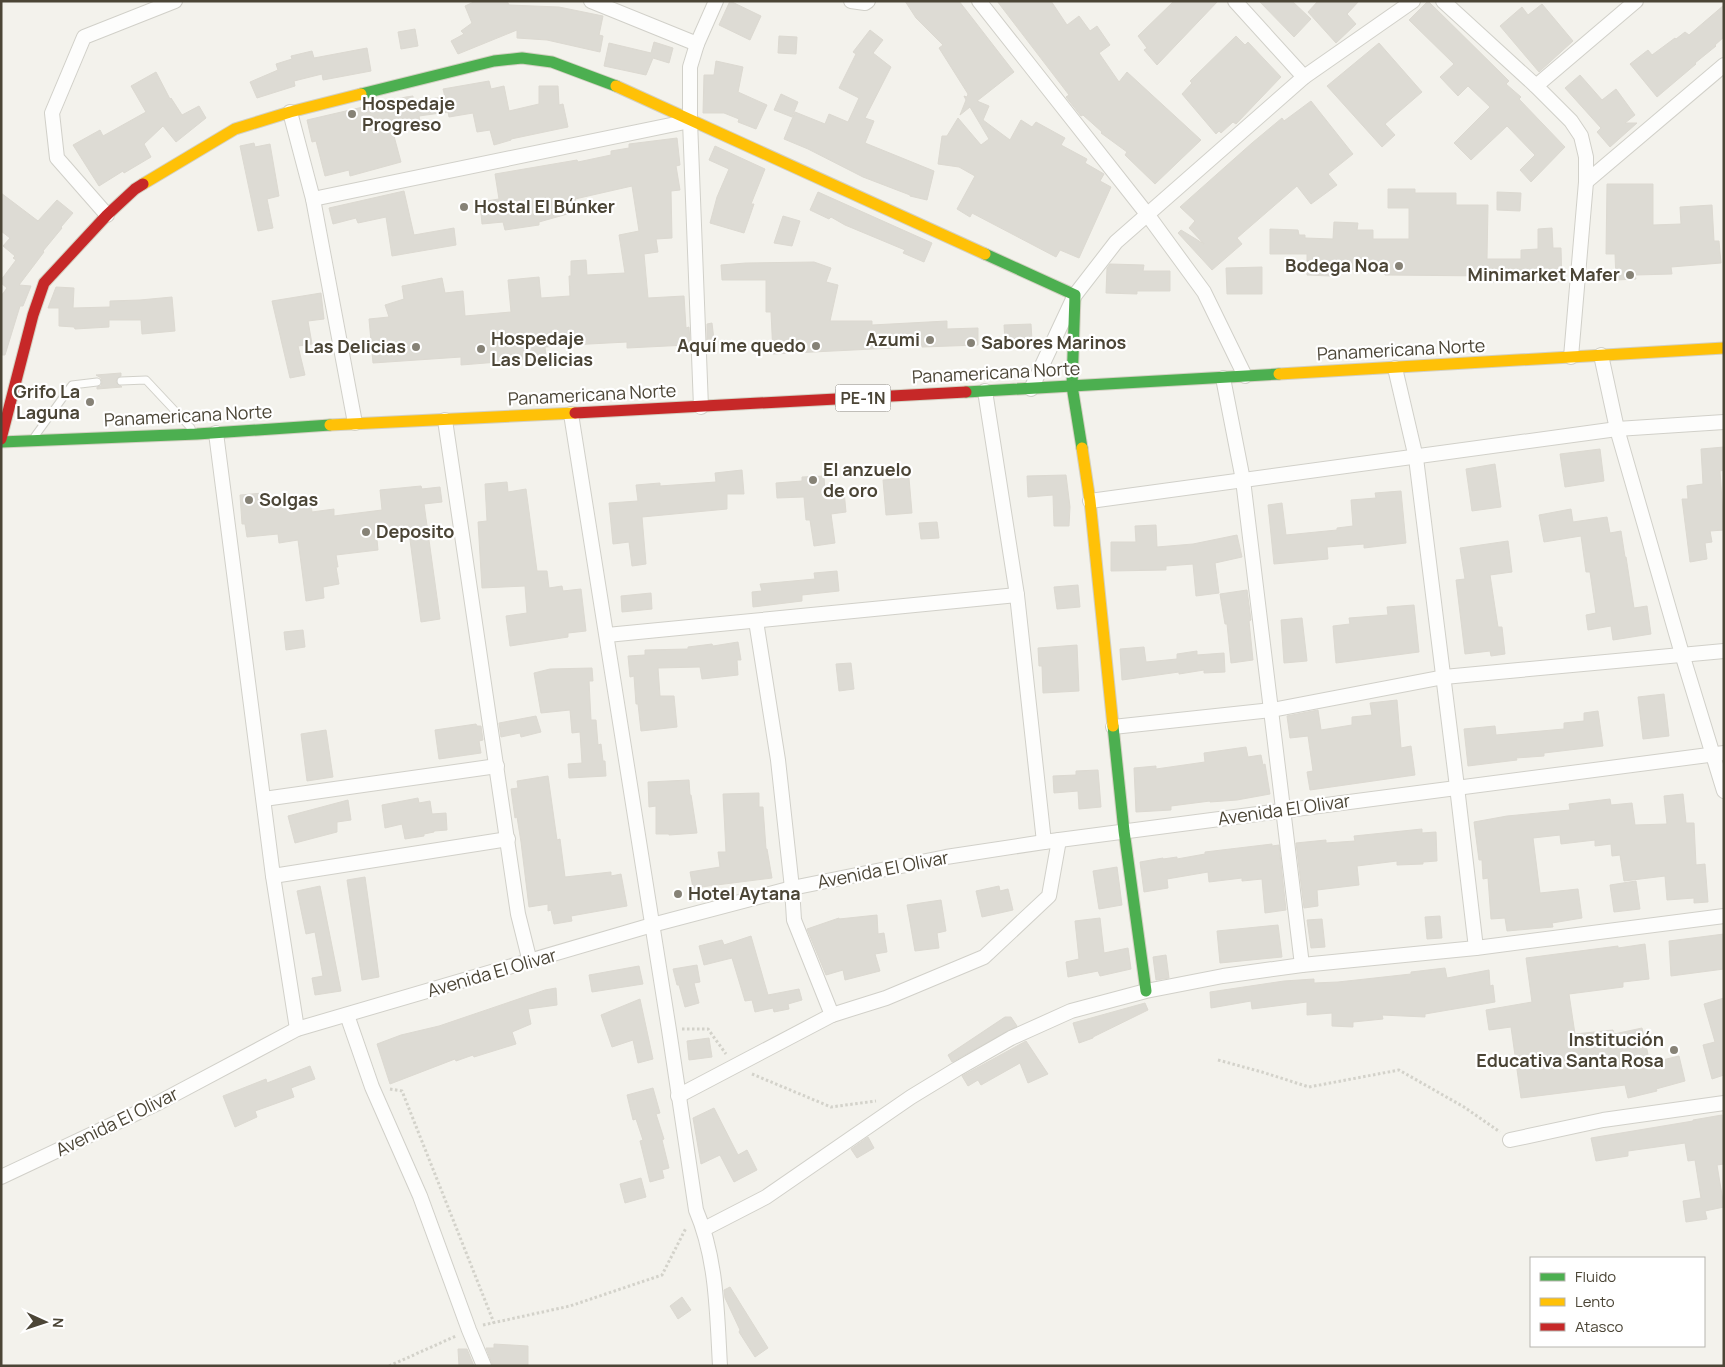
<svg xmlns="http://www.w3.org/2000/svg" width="1725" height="1367" font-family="Manrope,sans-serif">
  <rect width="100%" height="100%" fill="#f3f2ec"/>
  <g fill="#dddbd4" stroke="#dcd9d1">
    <path d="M476,1H507L509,5L559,7L603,16L599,35L603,36L600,52L547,40L517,38V30L458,54L451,41L464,34L461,31L472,23L465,6Z"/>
    <path d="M730,1L761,16L750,40L719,25Z"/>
    <path d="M905,1H959L1014,72L977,101L989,106L983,120L1010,140L1021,120L1032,127L1036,122L1065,138L1061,145L1087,159L1085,163L1104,174L1100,181L1111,187L1079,258L1060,250L1056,257L972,213L970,217L957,209L975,176L959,167L938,164L942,136H947L958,118L981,145L989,139L970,107L960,115L966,100L964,96L967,97L968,94L939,48L943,45L916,18Z"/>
    <path d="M997,1H1051L1067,25L1079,16L1090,31L1097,26L1110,45L1099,53L1119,82L1127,72L1201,140L1155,184L1125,155L1127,152L1101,133L1102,132L1083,115L1081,116L1066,97L1069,95Z"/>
    <path d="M1174,1H1218L1157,65L1144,50L1147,48L1138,36Z"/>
    <path d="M1259,1H1292L1311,19L1294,37Z"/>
    <path d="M1318,1H1359L1347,14L1356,24L1336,43L1308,12Z"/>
    <path d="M1428,1L1509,81L1506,84L1521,97L1519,99L1565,147L1531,182L1520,170L1535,155L1507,126L1471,160L1454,143L1490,107L1468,86L1458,96L1440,77L1454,64L1409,20Z"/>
    <path d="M1542,4L1573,41L1539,72L1500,26L1522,7L1528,15Z"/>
    <path d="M1724,5V37L1715,45L1716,46L1695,63L1696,64L1657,97L1630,64L1648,50L1652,55L1675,38L1676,39L1685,32L1689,35Z"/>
    <path d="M415,29L418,46L401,49L398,32Z"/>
    <path d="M870,30L883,40L873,53L891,67L865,118L874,121L865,143L934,171L927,200L910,196V195L863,177L808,149L784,139L795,112L825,124L829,114L848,122L859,98L839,88L856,54L853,52Z"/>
    <path d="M779,36L797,37L796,54L778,53Z"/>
    <path d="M1236,36L1245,45L1248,42L1281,77L1236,124L1233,122L1221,133L1219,131L1216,134L1182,94L1192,83L1190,81Z"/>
    <path d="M654,42L673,48L669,63L653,58L646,75L604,66L609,43L651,53Z"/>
    <path d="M1379,43L1422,92L1385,124L1395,135L1382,147L1327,86Z"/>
    <path d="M367,48L371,71L323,80L322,74L294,81L295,86L257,98L250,82L278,70L276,64L292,59L291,56L312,51L314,58Z"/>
    <path d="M716,61L743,67L738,92L767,105L756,129L738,122L739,119L724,113H703L704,75H714Z"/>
    <path d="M156,72L170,99L171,98L182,115L199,106L206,118L176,142L163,126L144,144L151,157L124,173L123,171L99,186L73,145L100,130L103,136L146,112L131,86Z"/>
    <path d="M1580,75L1602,100L1616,89L1635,115L1625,123H1637L1610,147L1597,132L1601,128L1565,88Z"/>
    <path d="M489,81L491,89L504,86L509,111L539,104V86H558L559,105L563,104L568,127L511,139V140L494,145L490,130L477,132L473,113L449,117L448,112L419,116L420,122L391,125L401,162L350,176L349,170L325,176L316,141L312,142L307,120L406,97L413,96V101L445,97L443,89Z"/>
    <path d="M781,94L798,102L792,117L774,110Z"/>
    <path d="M1311,101L1353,154L1328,174L1337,185L1311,204L1297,186L1237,238L1242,244L1212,270L1178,233L1181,230L1204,244L1189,228L1195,221L1180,207L1252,143L1282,118L1284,121Z"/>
    <path d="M677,138L680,165L676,166L680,190L671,191L672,238L656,239L658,252L644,254L648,298L684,296L686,328L689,327L690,342L687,343V345L627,348V342L570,345L545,347L546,357L511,360V361L461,365V357L373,363L369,319L389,317L385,305L404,299L402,286L442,278L445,293L463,291L465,316L511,312L508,280L539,277L541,298L570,296L569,276H571V261L586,260L587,275L625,273L619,235L639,231L632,186L575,199L578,211L539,222V225L505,230L503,222L482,224L480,202L499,199L495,174L577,160L578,162L611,155V151L629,148V144Z"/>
    <path d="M254,143L255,147L270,144L279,196L267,199L273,228L258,231L240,146Z"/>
    <path d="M715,146L765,169L751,204H754L744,233L710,223L717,197L729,169L709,160Z"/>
    <path d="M1607,184H1653V225L1681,224L1680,207L1712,205L1714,241H1719L1721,263L1671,267L1672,274L1635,275L1636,279L1616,280L1615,254H1606Z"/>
    <path d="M1388,189H1415V193H1456V205H1488L1487,259H1521V250L1538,249V229L1552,228L1553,248H1561L1562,281L1491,282V276L1385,275V270L1331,269V276L1307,275V254H1270V229L1298,230L1299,235H1305V238L1333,239L1334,222L1358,223L1357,230H1373V239H1409V208H1388Z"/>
    <path d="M404,191L414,235L454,228L456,245L392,256L386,217L358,223L356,218L333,224L329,208Z"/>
    <path d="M818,192L932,243L924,262L903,253L905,250L845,225L831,217L829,219L810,210Z"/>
    <path d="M1497,192L1521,193L1520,211L1497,210Z"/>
    <path d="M1,193L38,221L57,200L73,213L61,227L62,228L43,251L44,252L19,285L31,286L23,306H20L5,355H1V296L7,288L1,283V280L16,260L13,258L15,256L3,246L10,238L1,231Z"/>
    <path d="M783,216L800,221L792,246L774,243Z"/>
    <path d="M814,262L831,268L826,282L838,285L830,321H872V325L947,321V329L978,328V345L922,347V345L893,346V348L773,354L771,312H766V280H722L721,265L746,263Z"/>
    <path d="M1110,264L1144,265L1143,271H1170V291H1137V294L1106,293L1107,268Z"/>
    <path d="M1262,267V294H1227L1226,268Z"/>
    <path d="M56,287L74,288L73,308L110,307V301L140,300L172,297L175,331L142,334L141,320H109V327L75,329L74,327L59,326V308H48Z"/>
    <path d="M321,293L324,319L308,321L312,344L298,346L305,375L290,378L272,301Z"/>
    <path d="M712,323L714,340H707V324Z"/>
    <path d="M1031,324L1032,340H1005L1004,325Z"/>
    <path d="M121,373V376L117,378L116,382L122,387L97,389V387L101,386L102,382L101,378L96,375Z"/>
    <path d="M1724,447V470L1720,471L1724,530L1710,531L1712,542L1705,543L1707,559L1690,562L1682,499H1688L1687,486L1703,484L1701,449Z"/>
    <path d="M1600,449L1604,481L1565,487L1560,454Z"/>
    <path d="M1495,464L1501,507L1472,511L1466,469Z"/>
    <path d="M742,470L744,494H727V509L642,517L646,564L632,566L629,542L613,544L609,503L638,501L636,485L660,483V486L716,482L715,473Z"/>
    <path d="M1066,475L1070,507L1069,526H1054L1053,495L1028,497L1027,476Z"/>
    <path d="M824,476L825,493L844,491L846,512L831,514L835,543L814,546L810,520H806L804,497L777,498L776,483L802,481V477Z"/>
    <path d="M909,478L912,513L886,515L883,480Z"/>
    <path d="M507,482L508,492L526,489L537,571H547L549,588L562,586L563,591L581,589L586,631L568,633V637L510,646L506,616L527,613L525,586L482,588L478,522L487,521L485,484Z"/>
    <path d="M421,486L422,489L440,487L442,502L424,504L440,619L421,622L408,525L376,529L378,550L336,555L338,567H336L339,584L323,587L324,598L306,601L298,540L279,543L278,534L247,537L245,524H242L240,495L263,493L264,503L310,497L312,512L334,509V516L382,510L380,490Z"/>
    <path d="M1401,491L1406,543L1364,548V544L1327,547L1328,559L1274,564L1268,505L1282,503L1286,535L1337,530V528L1353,526L1351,500L1376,498L1375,493Z"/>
    <path d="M1571,509L1573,522L1607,517L1610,533L1621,531L1625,557H1626L1634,608L1647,606L1651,634L1613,640L1611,626L1588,630L1586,615L1596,613L1590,572H1586L1581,536L1544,542L1539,515Z"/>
    <path d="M937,522L939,538L921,539L919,523Z"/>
    <path d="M1156,525L1157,547L1193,544L1237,535L1242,557L1215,563L1219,593L1196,596L1193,564L1166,566V570L1111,571V542H1136L1135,526Z"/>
    <path d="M1508,541L1512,572L1490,575L1498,627H1502L1505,654L1491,656L1490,651L1465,654L1456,580L1465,579L1460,548Z"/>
    <path d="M837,571L839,591L802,595V601L753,607L752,592L762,591L760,584L815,579L814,573Z"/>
    <path d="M1078,585L1080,607L1057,609L1054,587Z"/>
    <path d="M1247,590L1251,620L1249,621L1253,660L1231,663L1227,624H1225L1220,594Z"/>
    <path d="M651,593L652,609L622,612L621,596Z"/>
    <path d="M1414,605L1419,652L1336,663L1333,626L1350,624L1349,618L1388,615L1387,607Z"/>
    <path d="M1302,618L1307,661L1284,663L1281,620Z"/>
    <path d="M303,630L305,647L286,650L284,632Z"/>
    <path d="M738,642L741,660H737L738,675L702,679L700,667L658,668L660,696H674L677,727L641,731L638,704H636L634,676L630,677L628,656L645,655V650L688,649V647L712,644L713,646Z"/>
    <path d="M1077,645L1079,691L1043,693L1042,666H1039L1038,648Z"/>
    <path d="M1144,647L1146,662L1177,659V654L1197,651V655L1224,653L1225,672L1204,673V670L1179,674V672L1122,680L1120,649Z"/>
    <path d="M851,663L854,689L839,691L836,664Z"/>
    <path d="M592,668L593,681H589L591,720H596L598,745L601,744L603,761H605L606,776L569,778L568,764L582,763L580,732L572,733L570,710L541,713L534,673L550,669Z"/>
    <path d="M1664,694L1669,736L1643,739L1638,697Z"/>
    <path d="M1397,700L1401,748L1411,746L1415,775L1310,790L1307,772L1313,771L1308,736L1290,738L1287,716L1318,710L1321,730L1352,725V717L1372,715L1370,703Z"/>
    <path d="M1598,711L1603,746L1544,753V756L1516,758L1517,760L1468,766L1464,729L1495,726L1496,735L1564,729V723L1584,721V713Z"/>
    <path d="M536,716L541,732L521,737L520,733L501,737L499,723Z"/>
    <path d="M476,724L477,726H481L483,740L479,741L481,753L439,759L435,730Z"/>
    <path d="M326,730L333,777L307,781L301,734Z"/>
    <path d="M1246,747L1248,757L1261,755L1263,765L1265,764L1270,794L1237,800L1210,802V801L1171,806V810L1136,812L1134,768L1156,766V769L1205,762L1204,753Z"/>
    <path d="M1098,770L1101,807L1079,809L1078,791L1054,793L1053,776L1076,775V771Z"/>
    <path d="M548,776L557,840L560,839L565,877L611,872V876L621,874L627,906L571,916L572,921L554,924L551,910L548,911V904L529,907L521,842L517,817L515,818L511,789L518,788L517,781Z"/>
    <path d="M689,780L690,795H691L697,833L669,835V834H656V806L649,807L648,782Z"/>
    <path d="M759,793V807H763L766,849H767L772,878L693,888L690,872L720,867L718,852H726L723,794Z"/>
    <path d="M1683,794L1686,823H1694L1696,865L1705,864L1708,902L1694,903V898L1667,900L1665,876L1624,881L1620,855L1612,856L1611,844L1595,846V840L1561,844L1560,835L1533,838L1540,893L1578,889L1582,918L1552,923L1553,927L1507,931L1505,918L1491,919L1488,878L1483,879L1482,860H1479L1474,822L1507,816L1570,810L1569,804L1610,799L1611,805L1632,803L1635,825L1667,824L1664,796Z"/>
    <path d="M418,798L419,803L430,801L432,814L446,813L447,830L434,831V832L424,834V836L405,839L402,824L385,828L382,805Z"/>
    <path d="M348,800L351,820L337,822V832L295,843L288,816Z"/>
    <path d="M1422,829V833L1436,832L1437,861L1423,862V864L1397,865V861L1357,866L1359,885L1317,890L1318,906L1304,908L1296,843L1326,840V843L1355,841L1354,836Z"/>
    <path d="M1272,844V846L1279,845L1286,910L1265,913L1262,879L1242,881V878L1209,882L1208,872L1167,879L1168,888L1144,892L1140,862L1163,858V859L1177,857V859L1205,854V852Z"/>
    <path d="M1117,867L1122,905L1099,909L1093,871Z"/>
    <path d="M365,877L379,977L362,980L347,880Z"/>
    <path d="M1636,881L1640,909L1614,912L1610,885Z"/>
    <path d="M320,886L341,991L315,995L312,978L323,976L315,932L306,934L297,891Z"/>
    <path d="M999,886L1000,891L1008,889L1013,910L982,917L976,891Z"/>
    <path d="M941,900L946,931L937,933L939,948L915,951L907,905Z"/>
    <path d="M877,915L878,934L884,933L887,952L875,954L880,971L845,980L843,970L826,975L807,929L839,918V919Z"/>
    <path d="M1440,916L1442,938L1427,939L1425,917Z"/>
    <path d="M1100,918L1104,953L1128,948L1131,969L1100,976L1098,971L1068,977L1066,962L1079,959L1075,921Z"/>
    <path d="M1322,919L1325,947L1311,948L1307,920Z"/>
    <path d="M1278,925L1282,957L1220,963L1217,931Z"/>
    <path d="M1724,934V969L1671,976L1669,941Z"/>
    <path d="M751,936L768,995L799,989L802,1000L788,1004L789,1009L774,1012L773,1008L755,1012L752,1000L745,1001L732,958L704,965L699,946L722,940L724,945Z"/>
    <path d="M1645,944L1649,979L1623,982V987L1569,994L1575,1034L1613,1030L1614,1034L1642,1028L1650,1063L1679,1056L1685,1081L1656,1089L1657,1091L1628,1098L1625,1085L1521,1098L1511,1027L1489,1030L1486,1010L1532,1002L1526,958L1618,946V948Z"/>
    <path d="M1166,955L1169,978L1156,980L1153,957Z"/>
    <path d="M697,965L700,982L694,983L699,1003L685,1007L679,985H677L673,969Z"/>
    <path d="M639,966L643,984L592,992L589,975Z"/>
    <path d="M1445,968L1447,978L1489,970L1490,986L1493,985L1495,1002L1425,1014V1017L1382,1015L1383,1019L1353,1022V1027L1332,1026V1013L1307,1015V1002L1252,1009L1251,1001L1211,1008L1210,992L1284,981L1314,979V983L1338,982L1411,974V972Z"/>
    <path d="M556,988L557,1005L528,1009L531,1024L512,1032L516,1044L474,1057L473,1055L456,1061L455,1059L390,1084L377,1044L401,1035L439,1026L545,990Z"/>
    <path d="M1724,998V1075L1712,1079L1703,1045L1715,1042L1704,1004Z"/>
    <path d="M640,999L653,1059L638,1063L633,1040L612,1047L601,1015Z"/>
    <path d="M1145,1003L1148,1010L1093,1037V1038L1079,1043L1073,1023Z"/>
    <path d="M1005,1017H1011L1017,1026L952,1062L948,1055Z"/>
    <path d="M709,1038L712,1057L689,1060L687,1041Z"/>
    <path d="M1026,1041L1048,1074L1028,1083L1020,1063L981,1085L978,1080L968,1086L962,1076Z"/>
    <path d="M310,1066L315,1079L291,1088L294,1097L255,1111L257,1117L235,1127L223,1096L266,1079L267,1083Z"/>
    <path d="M653,1088L660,1113L656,1114L664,1139L662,1140L669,1168L662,1170L664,1178L650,1182L640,1141L643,1140L636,1119L633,1120L627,1095Z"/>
    <path d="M714,1108L738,1155L747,1150L757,1170L734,1182L720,1155L701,1164L693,1118Z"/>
    <path d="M1722,1115L1724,1164L1717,1165L1724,1207L1705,1211L1707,1219L1686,1222L1683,1201L1701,1198L1695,1160L1688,1161L1685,1143L1628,1151V1156L1596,1161L1591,1138L1693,1121V1120Z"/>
    <path d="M868,1137L874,1148L857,1158L851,1149Z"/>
    <path d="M641,1178L646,1197L625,1203L620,1184Z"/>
    <path d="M730,1287L768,1348L755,1357L739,1332L740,1330L725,1298L724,1290Z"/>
    <path d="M682,1297L691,1310L678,1319L670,1306Z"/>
    <path d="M494,1344L528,1346V1366H493L486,1348H494Z"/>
    <path d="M458,1349H467L474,1366H459Z"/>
  </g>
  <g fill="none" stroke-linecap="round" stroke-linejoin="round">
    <g stroke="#d1d0c9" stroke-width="9">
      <g id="lane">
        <path d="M121,381L146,380L191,428"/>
        <path d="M35,436L72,385L97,382"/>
      </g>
    </g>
    <g stroke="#d1d0c9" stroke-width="16">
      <g id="street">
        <path d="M591,1L697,44"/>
        <path d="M851,1L865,3L868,1"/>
        <path d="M979,1L1147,214L1204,292L1245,376"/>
        <path d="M1235,1L1304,77"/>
        <path d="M1443,1L1536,86L1571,121L1581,136L1586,157V182L1571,357"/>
        <path d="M1536,86L1636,1"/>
        <path d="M290,112L313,199L355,423"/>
        <path d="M1586,182L1724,65"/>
        <path d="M313,199L690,121"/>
        <path d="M107,215L57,158L52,113L84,37L175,1"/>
        <path d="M1601,355L1617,429L1682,654L1724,791"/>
        <path d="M1395,368L1416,458L1457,787L1476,948"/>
        <path d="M1223,378L1243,480L1302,965"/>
        <path d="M1031,389L1075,295L1116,242L1304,77L1413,1"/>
        <path d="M985,391L1017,595L1044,842"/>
        <path d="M701,407L690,121V67L697,44L716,1"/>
        <path d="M571,414L669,1030L696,1210C717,1259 717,1314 720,1366"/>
        <path d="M445,420L518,914L530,962"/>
        <path d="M216,433L273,876L297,1029"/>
        <path d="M1090,501L1617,429L1724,422"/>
        <path d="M756,621L778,760L792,888L794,920L832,1015"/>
        <path d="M607,635L1017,595"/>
        <path d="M1113,727L1272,710L1444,677L1724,651"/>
        <path d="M264,799L497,766"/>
        <path d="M273,876L508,839"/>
        <path d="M347,1015L372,1087L420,1196L469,1330L484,1366"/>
        <path d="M678,1096L832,1015L886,998L984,957L1049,896L1059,840"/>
        <path d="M1510,1140L1603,1120L1724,1103"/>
        <path d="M1,1177L158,1103L297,1029L652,925L792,888L946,857L1044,842L1724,753"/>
        <path d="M704,1229L766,1197L911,1097L957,1069L1011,1038L1071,1011L1146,991L1223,976L1302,965L1476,948L1724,916"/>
      </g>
    </g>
    <g stroke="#d3d0c2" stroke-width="13">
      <g id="fast">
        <path d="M361,94L494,61L522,58L552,62L616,86"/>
        <path d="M985,254L1075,295L1072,386L1082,448"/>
        <path d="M966,392L1279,374"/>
        <path d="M1,442L197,434L330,425"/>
        <path d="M1113,726L1124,831L1146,991"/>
      </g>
    </g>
    <g stroke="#d3d0c2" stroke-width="13">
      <g id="slow">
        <path d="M616,86L985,254"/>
        <path d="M143,184L235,129L290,112L361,94"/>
        <path d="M1279,374L1724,348"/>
        <path d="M330,425L575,413"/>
        <path d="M1082,448L1090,501L1113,726"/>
      </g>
    </g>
    <g stroke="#d3d0c2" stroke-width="13">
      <g id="jam">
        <path d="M575,413L966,392"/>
        <path d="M1,439L33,315L44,283L107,215L135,189L143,184"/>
      </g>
    </g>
    <g stroke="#d3d2ca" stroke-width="3" stroke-dasharray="2.5 2.5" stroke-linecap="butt">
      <path d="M682,1029H708L726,1054"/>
      <path d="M1218,1060L1262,1072L1309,1087L1399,1070L1464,1107L1500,1132"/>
      <path d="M752,1074L831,1107L876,1101"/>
      <path d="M390,1089L402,1091L494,1323"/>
      <path d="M483,1325L570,1306L662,1275L686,1228"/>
      <path d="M389,1366L456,1336"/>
    </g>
    <use href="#lane" stroke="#fdfdfc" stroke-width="7"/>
    <use href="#street" stroke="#fdfdfc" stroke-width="14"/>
    <use href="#fast" stroke="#4caf50" stroke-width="11"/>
    <use href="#slow" stroke="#ffc107" stroke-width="11"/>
    <use href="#jam" stroke="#c62828" stroke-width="11"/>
  </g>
  <g fill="#868276" stroke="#fff" stroke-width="2">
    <circle cx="352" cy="114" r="5"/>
    <circle cx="464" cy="207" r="5"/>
    <circle cx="1399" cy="266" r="5"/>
    <circle cx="1630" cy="275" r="5"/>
    <circle cx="930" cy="340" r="5"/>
    <circle cx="971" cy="343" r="5"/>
    <circle cx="816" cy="346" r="5"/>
    <circle cx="416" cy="347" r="5"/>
    <circle cx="481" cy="349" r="5"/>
    <circle cx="90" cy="402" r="5"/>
    <circle cx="813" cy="480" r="5"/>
    <circle cx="249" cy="500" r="5"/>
    <circle cx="366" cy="532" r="5"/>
    <circle cx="678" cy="894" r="5"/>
    <circle cx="1674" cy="1050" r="5"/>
  </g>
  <g text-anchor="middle" stroke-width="4.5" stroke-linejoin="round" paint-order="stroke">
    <rect fill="#fff" stroke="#817d72" stroke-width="1" x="835.5" y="384.5" width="55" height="27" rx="4"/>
    <g font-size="16" font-weight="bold" fill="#4b4536">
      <text x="863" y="404">PE-1N</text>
    </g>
    <g font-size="18" font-weight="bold" fill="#4b4536" stroke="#fff" text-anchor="start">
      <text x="362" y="110">Hospedaje<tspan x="362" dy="21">Progreso</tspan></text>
      <text x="474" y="213">Hostal El Búnker</text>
      <text x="1389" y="272" text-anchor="end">Bodega Noa</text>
      <text x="1620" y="281" text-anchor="end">Minimarket Mafer</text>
      <text x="491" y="345">Hospedaje<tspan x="491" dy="21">Las Delicias</tspan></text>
      <text x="920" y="346" text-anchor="end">Azumi</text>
      <text x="981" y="349">Sabores Marinos</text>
      <text x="806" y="352" text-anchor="end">Aquí me quedo</text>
      <text x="406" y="353" text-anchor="end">Las Delicias</text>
      <text x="80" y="398" text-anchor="end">Grifo La<tspan x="80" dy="21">Laguna</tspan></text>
      <text x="823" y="476">El anzuelo<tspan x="823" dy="21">de oro</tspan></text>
      <text x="259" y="506">Solgas</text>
      <text x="376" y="538">Deposito</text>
      <text x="688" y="900">Hotel Aytana</text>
      <text x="1664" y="1046" text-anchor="end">Institución<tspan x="1664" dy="21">Educativa Santa Rosa</tspan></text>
    </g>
    <g font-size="18" fill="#4b4536" stroke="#fff">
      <text transform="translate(1401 350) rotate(-3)" y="6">Panamericana Norte</text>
      <text transform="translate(996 373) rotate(-3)" y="6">Panamericana Norte</text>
      <text transform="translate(592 395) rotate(-3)" y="6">Panamericana Norte</text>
      <text transform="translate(188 416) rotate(-3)" y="6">Panamericana Norte</text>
      <text transform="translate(1284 810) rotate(-8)" y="6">Avenida El Olivar</text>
      <text transform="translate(883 870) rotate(-11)" y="6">Avenida El Olivar</text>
      <text transform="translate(492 973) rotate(-16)" y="6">Avenida El Olivar</text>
      <text transform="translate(117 1122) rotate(-26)" y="6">Avenida El Olivar</text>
    </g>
  </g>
  <rect width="1725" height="1367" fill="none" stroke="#4b4536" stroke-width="5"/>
  <rect x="1530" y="1257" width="175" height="90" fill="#ffffff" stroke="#b7b5af"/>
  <rect x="1540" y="1273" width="25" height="8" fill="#4caf50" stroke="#b7b5af"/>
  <text x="1575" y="1282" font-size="15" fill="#4b4536">Fluido</text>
  <rect x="1540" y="1298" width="25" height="8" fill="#ffc107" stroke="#b7b5af"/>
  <text x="1575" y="1307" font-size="15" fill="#4b4536">Lento</text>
  <rect x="1540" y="1323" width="25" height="8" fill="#c62828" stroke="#b7b5af"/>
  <text x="1575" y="1332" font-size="15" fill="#4b4536">Atasco</text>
  <g transform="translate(45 1322) rotate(93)" stroke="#ffffff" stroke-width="4" paint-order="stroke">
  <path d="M0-4L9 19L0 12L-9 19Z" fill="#4b4536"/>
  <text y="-8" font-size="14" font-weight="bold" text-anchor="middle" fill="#4b4536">N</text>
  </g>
</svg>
